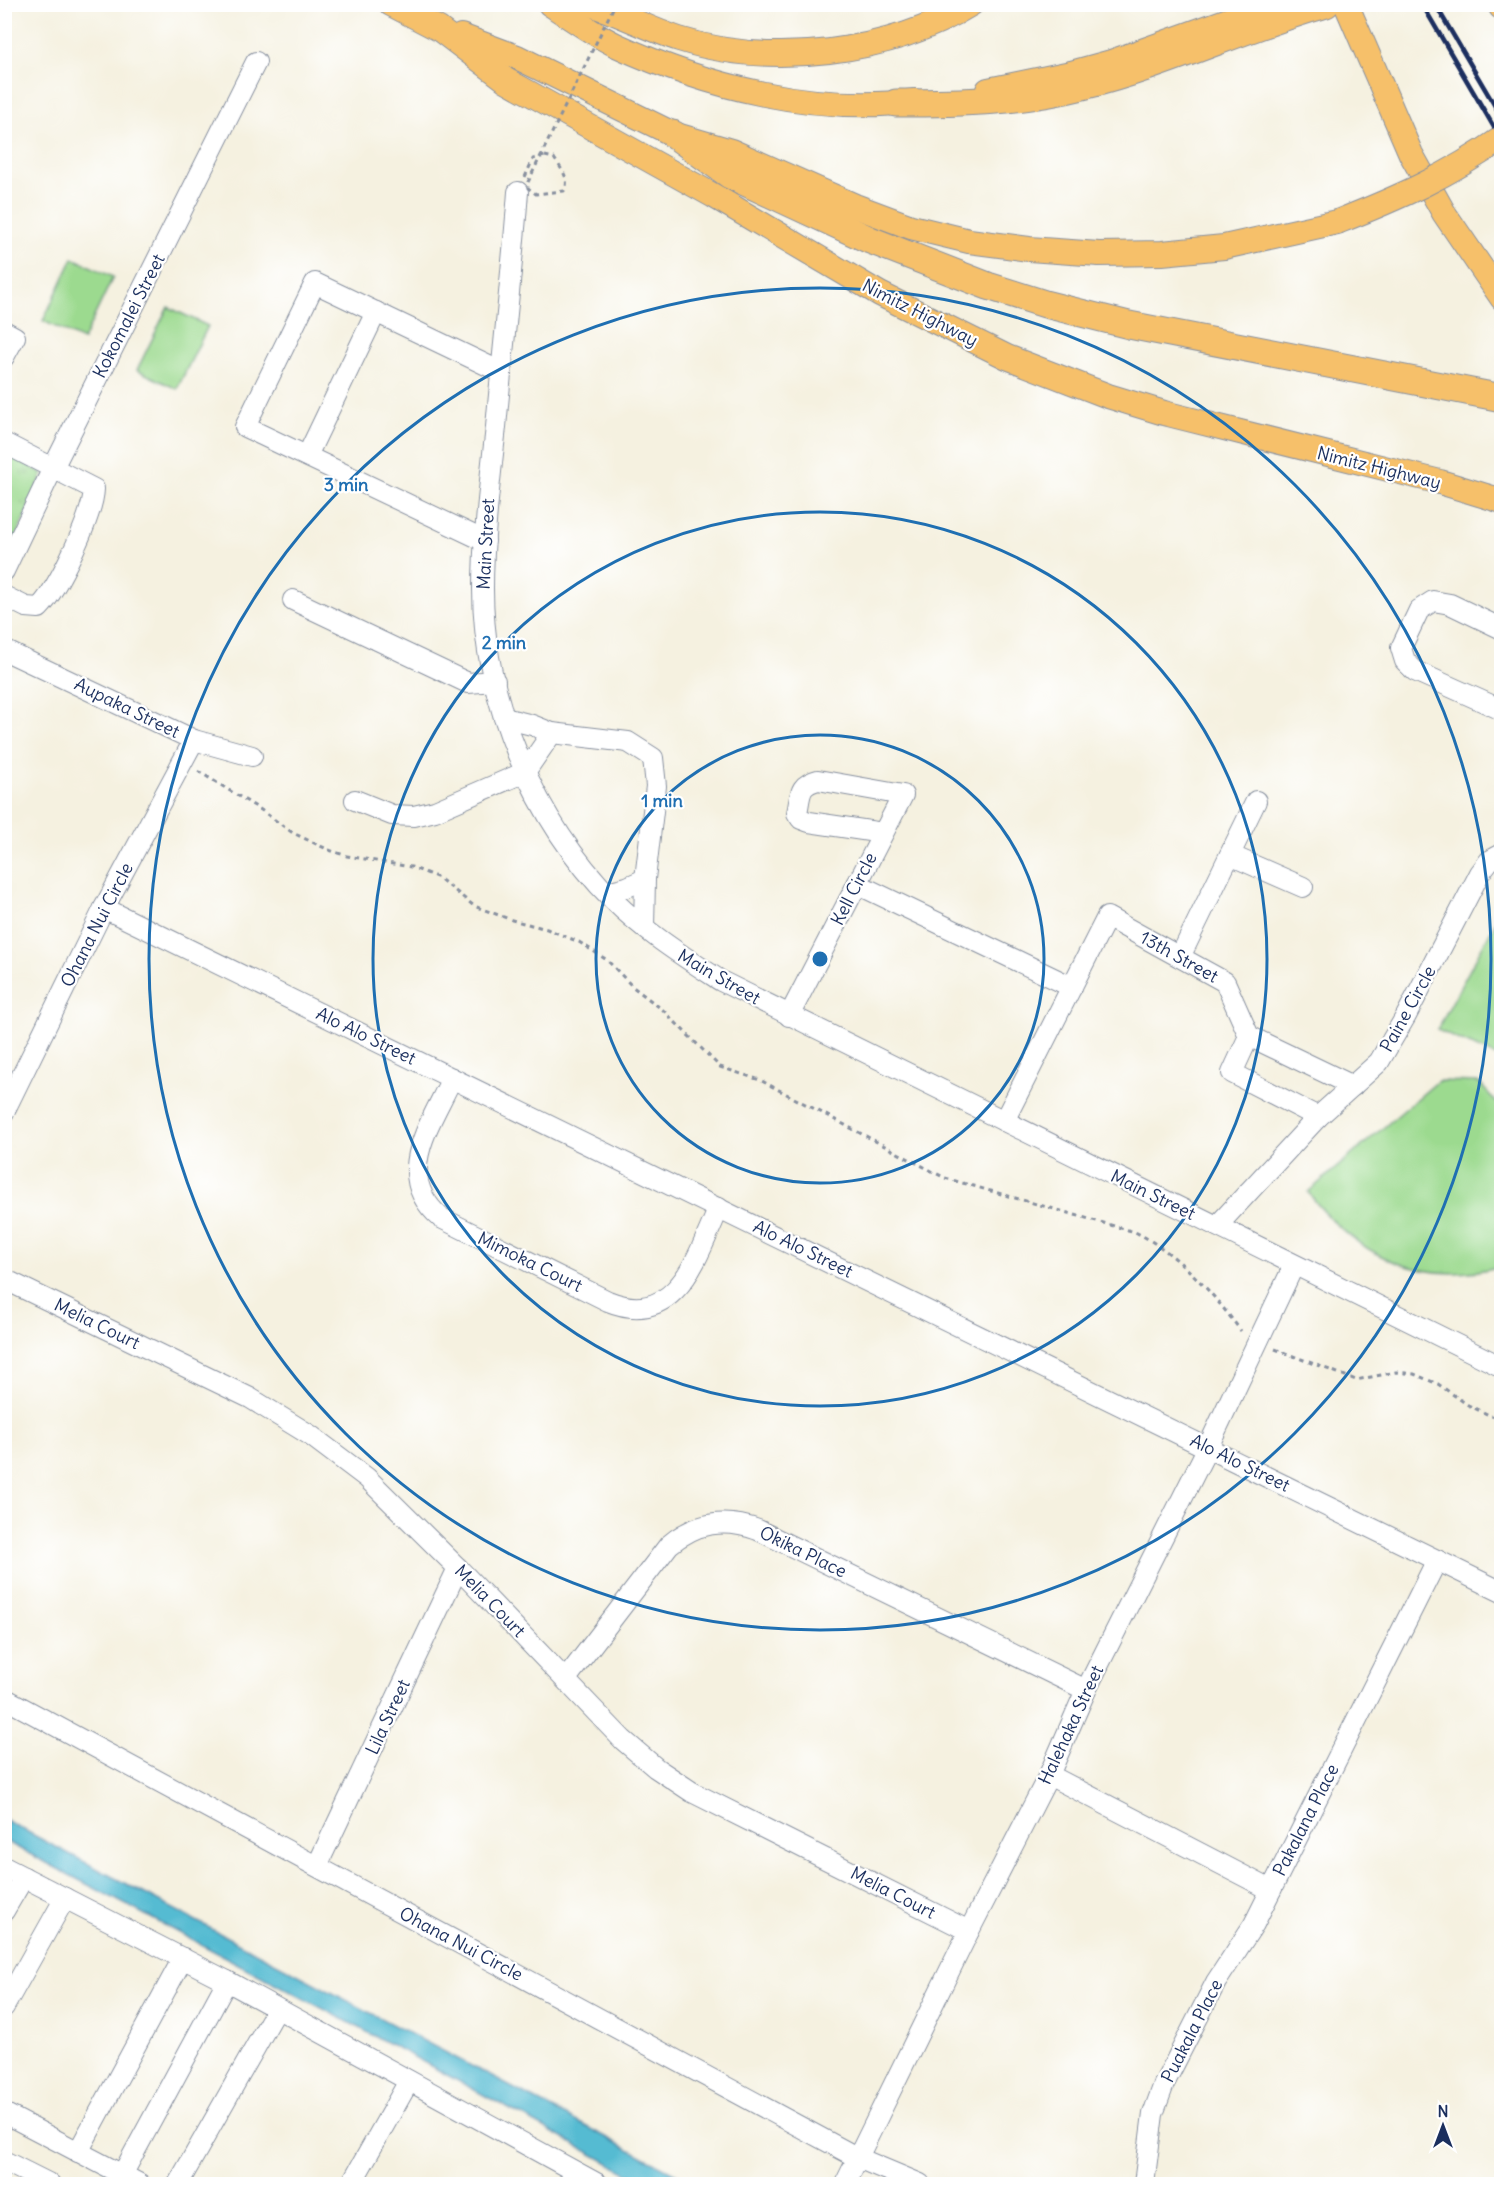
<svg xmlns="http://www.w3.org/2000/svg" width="1506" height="2189" font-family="Delius,sans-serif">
  <defs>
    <pattern id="park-tufts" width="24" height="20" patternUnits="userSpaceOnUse" patternTransform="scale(1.5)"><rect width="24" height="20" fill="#9cda8f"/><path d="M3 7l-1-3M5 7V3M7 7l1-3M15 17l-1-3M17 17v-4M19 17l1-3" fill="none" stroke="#86bb7e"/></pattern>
  </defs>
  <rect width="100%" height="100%" fill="#fff"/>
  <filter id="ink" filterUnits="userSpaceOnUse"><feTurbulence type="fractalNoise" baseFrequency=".0167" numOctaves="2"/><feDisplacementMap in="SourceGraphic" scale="12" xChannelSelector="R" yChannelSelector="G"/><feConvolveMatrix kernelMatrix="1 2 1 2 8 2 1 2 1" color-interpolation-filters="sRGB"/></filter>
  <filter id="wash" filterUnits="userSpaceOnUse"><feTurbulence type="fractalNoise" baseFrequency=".008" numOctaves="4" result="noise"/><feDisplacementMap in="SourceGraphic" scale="24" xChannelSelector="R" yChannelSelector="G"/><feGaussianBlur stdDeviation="1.35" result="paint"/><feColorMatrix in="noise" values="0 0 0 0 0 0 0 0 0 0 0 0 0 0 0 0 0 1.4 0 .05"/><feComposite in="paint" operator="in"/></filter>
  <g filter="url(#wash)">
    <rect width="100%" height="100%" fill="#f5f1e0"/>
    <path fill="url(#park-tufts)" stroke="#5c8476" stroke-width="1.5" d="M5,453L43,473L5,564Z"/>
    <g fill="#9cda8f" stroke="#5c8476" stroke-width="1.5">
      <path d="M73,258L113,277L83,340L43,321Z"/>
      <path d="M168,307L208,326L177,389L137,370Z"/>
      <path d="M1501,912V1058L1437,1030Z"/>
      <path d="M1438,1081L1478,1082L1501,1107V1266C1423,1288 1355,1256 1308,1192Z"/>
    </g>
    <path fill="#54bbd2" stroke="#387598" stroke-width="1.5" d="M5,1820L695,2184H647L403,2051L5,1841Z"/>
  </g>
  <g filter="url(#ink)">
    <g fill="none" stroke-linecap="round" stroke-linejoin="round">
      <g stroke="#88909f" stroke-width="22">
        <g id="minor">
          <path d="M518,192C512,271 503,349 496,427C490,481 483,535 483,589C483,700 535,822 613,900C645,932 683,956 721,981L1502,1367"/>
          <path d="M4,331L15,337L4,357"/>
          <path d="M4,443L94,489C93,515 58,589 39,608L26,607L4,596"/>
          <path d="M307,456L376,312"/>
          <path d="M485,541L245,427L315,283L501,372"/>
          <path d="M4,571L53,468L256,62"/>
          <path d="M293,600L468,683L495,681"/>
          <path d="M1502,629L1450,604L1433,601L1419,610L1401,648L1405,661L1415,671L1502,710"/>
          <path d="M4,650L194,740L252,756"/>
          <path d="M504,718L532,725L552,733L628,742L653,758L656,786L645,879L644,927"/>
          <path d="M355,800L392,815L414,816L435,811L525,772L552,733"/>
          <path d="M1230,855L1303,887"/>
          <path d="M857,884L1072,987"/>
          <path d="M607,892L627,887L645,879"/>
          <path d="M104,908L1502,1592"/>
          <path d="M1180,957L1256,801"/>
          <path d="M789,1016L903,795L818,780C798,785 801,795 797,813L801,819L809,822L883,833"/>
          <path d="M1249,1036L1232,1073L1318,1117"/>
          <path d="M452,1078C431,1124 391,1176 441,1218L608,1301C677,1329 697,1256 719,1208"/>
          <path d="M4,1112L104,908L194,740"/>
          <path d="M1004,1121L1107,917L1225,982L1249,1036L1353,1086"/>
          <path d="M1217,1226L1318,1117L1379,1062L1406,1016L1480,873L1489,861L1502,854"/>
          <path d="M4,1279L250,1398L310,1435L367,1478L458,1568L623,1740L656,1768L692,1792L969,1931"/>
          <path d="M566,1679L669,1545C696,1522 725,1518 758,1530L1086,1690"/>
          <path d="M4,1698L858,2158L920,2184"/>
          <path d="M1049,1775L1271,1890L1437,1560"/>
          <path d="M317,1866L458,1568"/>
          <path d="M4,1867L227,1981L598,2184"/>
          <path d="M4,1911L24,1877"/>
          <path d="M4,2007L65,1898"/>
          <path d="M4,2113L140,2184"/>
          <path d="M78,2152L183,1958"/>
          <path d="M4,2161L50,2184"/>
          <path d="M122,2175L227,1981"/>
          <path d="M178,2184L277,2009"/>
          <path d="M351,2184L409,2081"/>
          <path d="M845,2184L969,1931L1049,1775L1086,1690L1208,1447L1294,1265"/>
          <path d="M1144,2184L1153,2114L1164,2084L1216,1982L1254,1924L1271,1890"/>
        </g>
      </g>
      <g stroke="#88909f" stroke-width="26">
        <g id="major">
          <path d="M391,4L439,29L506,80L714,196L880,294L1007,357L1108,396L1164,413L1440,482L1502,501"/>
          <path d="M550,4C571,18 593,34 616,45C707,87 815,114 915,101"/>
          <path d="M589,4C620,13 648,29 679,39C770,68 890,54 971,4"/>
          <path d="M1346,4L1411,154L1444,213L1502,298"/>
          <path d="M461,36L517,57L673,134L731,151L855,206L911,227L969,241L1029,249L1099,254L1162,253L1224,247L1337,222"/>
          <path d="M988,90L1071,73L1111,62L1273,4"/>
        </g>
      </g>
      <g stroke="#88909f" stroke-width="29">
        <g id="highway">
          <path d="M1501,4L1502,6"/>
          <path d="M896,103C960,103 1020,102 1083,86C1165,66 1244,27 1326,4"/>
          <path d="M673,134L730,175L870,240L988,286L1045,304L1129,325L1502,398"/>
        </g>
      </g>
      <g stroke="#88909f" stroke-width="3" stroke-dasharray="4.5 4.5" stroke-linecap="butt">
        <path d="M525,177L533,159L545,156"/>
        <path d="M198,771L261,810L293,833L329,850L347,856L411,867L439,878L474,906L512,920L547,929L579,942L607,960L633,987L663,1010L720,1067L760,1080L945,1178L1135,1232C1179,1254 1212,1292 1241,1331"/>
        <path d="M1275,1349L1356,1380L1396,1372L1414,1374L1438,1384L1468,1405L1491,1416L1502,1418"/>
      </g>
      <use href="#minor" stroke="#fff" stroke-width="20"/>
      <use href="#major" stroke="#f6c06b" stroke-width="24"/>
      <use href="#highway" stroke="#f6c06b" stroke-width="27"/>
      <g stroke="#1b2f5e" stroke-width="4.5">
        <path d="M1422,4L1502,141"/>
        <path d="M1435,4L1502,118"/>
      </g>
      <g stroke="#88909f" stroke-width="26" stroke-linecap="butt">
        <path id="major-bridge" d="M1337,222C1396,199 1450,175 1502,138"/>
      </g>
      <path stroke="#88909f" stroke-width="3" stroke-dasharray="4.5 4.5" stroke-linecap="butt" d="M545,156L554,158C561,169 571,179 564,191L536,194L528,188V182L615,4"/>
      <use href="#major-bridge" stroke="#f6c06b" stroke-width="24"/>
    </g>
  </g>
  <g fill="none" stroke="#1f6fb2" stroke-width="3">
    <circle cx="820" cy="959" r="224"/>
    <circle cx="820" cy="959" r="447"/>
    <circle cx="820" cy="959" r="671"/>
  </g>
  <g text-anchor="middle" stroke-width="4.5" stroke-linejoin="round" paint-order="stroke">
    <g font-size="18" fill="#1b2f5e" stroke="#fff">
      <text transform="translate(920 313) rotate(27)" y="6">Nimitz Highway</text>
      <text transform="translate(129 316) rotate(-63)" y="6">Kokomalei Street</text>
      <text transform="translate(1379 468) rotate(14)" y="6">Nimitz Highway</text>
      <text transform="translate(486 544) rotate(-87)" y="6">Main Street</text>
      <text transform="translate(127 708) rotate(26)" y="6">Aupaka Street</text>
      <text transform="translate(854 889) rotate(-63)" y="6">Kell Circle</text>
      <text transform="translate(97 925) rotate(-63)" y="6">Ohana Nui Circle</text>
      <text transform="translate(1179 957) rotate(29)" y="6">13th Street</text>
      <text transform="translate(719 977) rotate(30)" y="6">Main Street</text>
      <text transform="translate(1408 1009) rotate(-61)" y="6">Paine Circle</text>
      <text transform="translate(366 1036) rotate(26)" y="6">Alo Alo Street</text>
      <text transform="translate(1153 1195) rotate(26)" y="6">Main Street</text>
      <text transform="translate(803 1249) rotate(26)" y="6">Alo Alo Street</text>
      <text transform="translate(530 1262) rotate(26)" y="6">Mimoka Court</text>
      <text transform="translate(97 1324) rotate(26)" y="6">Melia Court</text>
      <text transform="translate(1240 1463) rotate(26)" y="6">Alo Alo Street</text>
      <text transform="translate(803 1552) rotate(26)" y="6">Okika Place</text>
      <text transform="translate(490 1601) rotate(46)" y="6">Melia Court</text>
      <text transform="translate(388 1717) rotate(-65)" y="6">Lila Street</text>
      <text transform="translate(1071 1725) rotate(-65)" y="6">Halehaka Street</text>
      <text transform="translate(1306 1820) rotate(-63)" y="6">Pakalana Place</text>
      <text transform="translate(893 1893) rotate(27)" y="6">Melia Court</text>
      <text transform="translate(461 1944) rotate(28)" y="6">Ohana Nui Circle</text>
      <text transform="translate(1192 2031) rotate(-63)" y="6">Puakala Place</text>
    </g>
  </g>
  <circle cx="820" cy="959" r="9" fill="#1f6fb2" stroke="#fff" stroke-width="3"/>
  <g font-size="18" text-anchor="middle" font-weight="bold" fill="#1f6fb2" stroke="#fff" stroke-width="4.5" stroke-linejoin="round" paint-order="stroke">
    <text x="346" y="491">3 min</text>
    <text x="504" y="649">2 min</text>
    <text x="662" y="807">1 min</text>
  </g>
  <rect width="1506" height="2189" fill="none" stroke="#fff" stroke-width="24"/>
  <g transform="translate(1443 2126)" stroke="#ffffff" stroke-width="4.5" paint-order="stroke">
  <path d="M0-4.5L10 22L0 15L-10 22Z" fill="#1b2f5e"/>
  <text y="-9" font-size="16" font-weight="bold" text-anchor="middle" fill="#1b2f5e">N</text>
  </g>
</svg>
